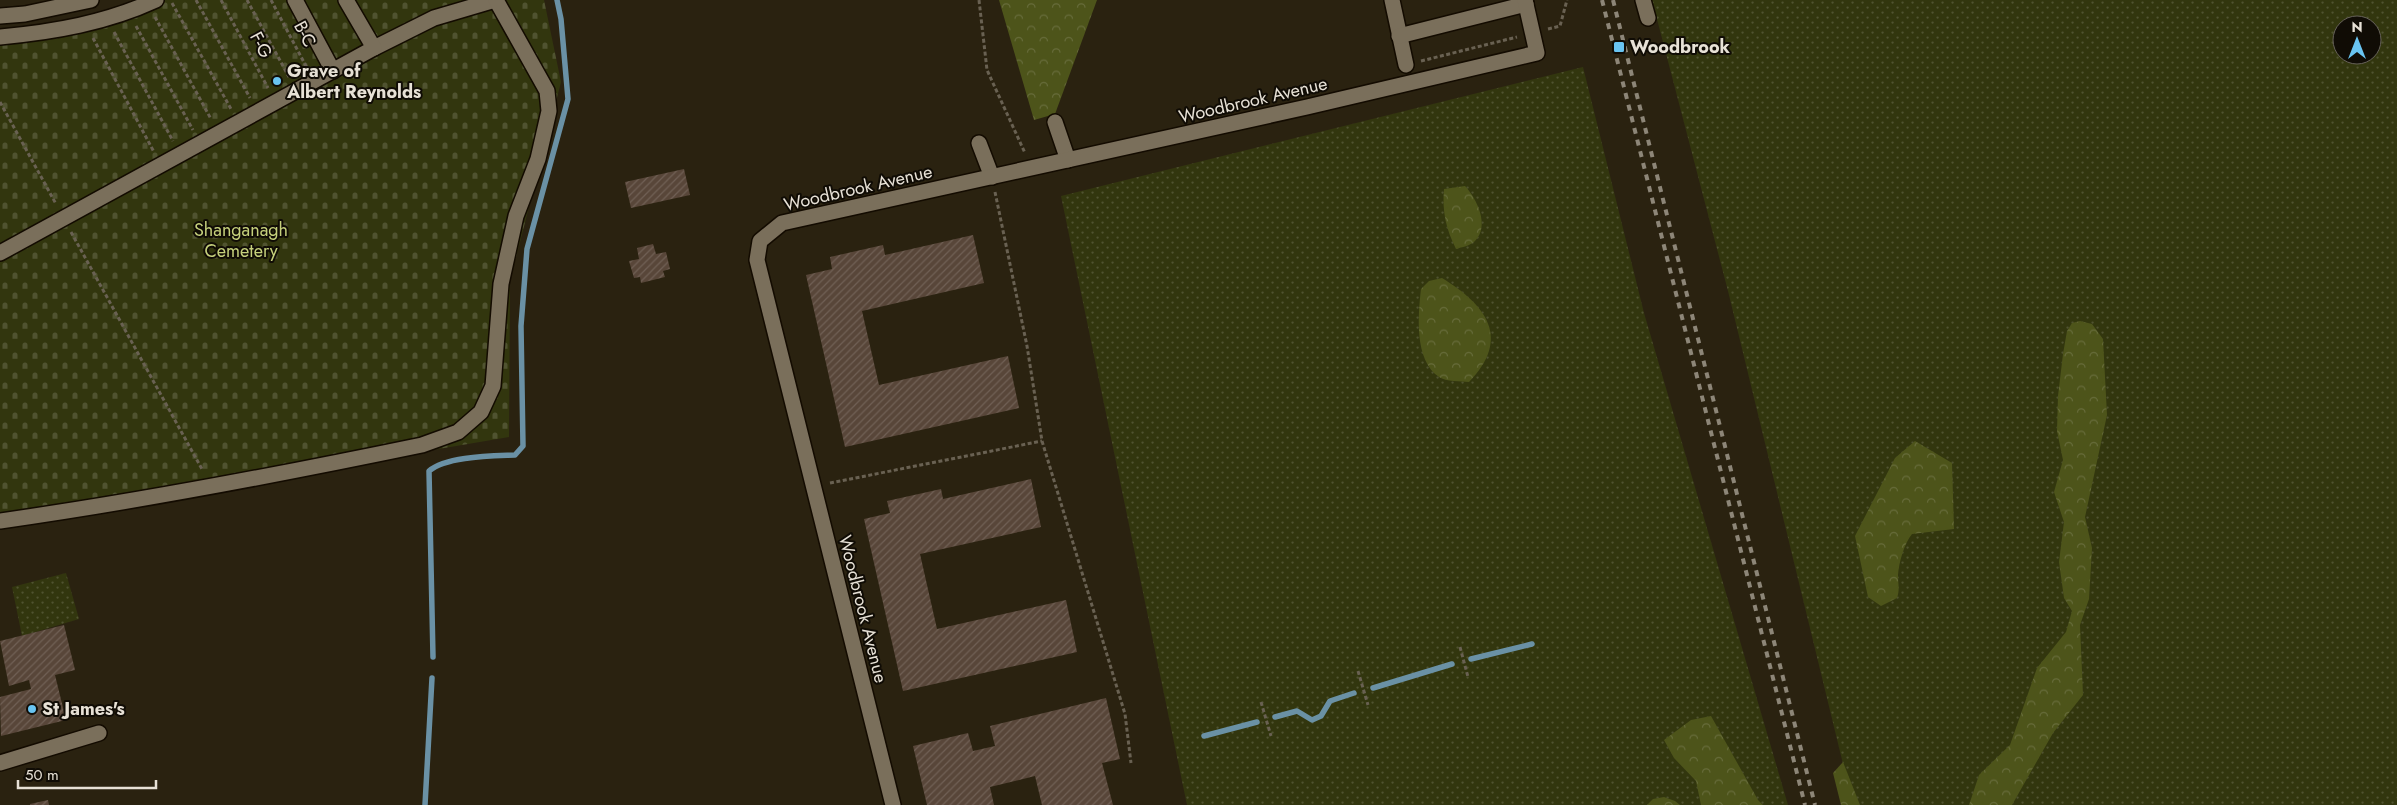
<svg xmlns="http://www.w3.org/2000/svg" width="2397" height="805" font-family="Jost,sans-serif">
  <defs>
    <pattern id="grass-dots" width="8" height="8" patternUnits="userSpaceOnUse" patternTransform="scale(1.25)"><rect width="8" height="8" fill="#32360e"/><path d="M2 2h.1M6 6h.1" fill="none" stroke="#505330" stroke-width="1.8" stroke-linecap="round"/></pattern>
    <pattern id="forest-crowns" width="20" height="18" patternUnits="userSpaceOnUse" patternTransform="scale(1.25)"><rect width="20" height="18" fill="#4d541a"/><path d="M2 6a3 3 0 1 1 6 0M12 15a3 3 0 1 1 6 0" fill="none" stroke="#676c3b"/></pattern>
    <pattern id="cemetery-stones" width="16" height="16" patternUnits="userSpaceOnUse" patternTransform="scale(1.25)"><rect width="16" height="16" fill="#32360e"/><path d="M2 7V4a2 2 0 0 1 4 0v3zM10 15v-3a2 2 0 0 1 4 0v3z" fill="#505330"/></pattern>
    <pattern id="building-hatch" width="6" height="6" patternUnits="userSpaceOnUse" patternTransform="scale(1.25)"><rect width="6" height="6" fill="#584639"/><path d="M-1 1l2-2M0 6l6-6M5 7l2-2" fill="none" stroke="#706055"/></pattern>
  </defs>
  <rect width="100%" height="100%" fill="#2a2210"/>
  <g fill="url(#grass-dots)" fill-rule="evenodd">
    <path d="M1652,0H2397V805H1853L1728,291ZM2342,25H2372V55H2342Z"/>
    <path d="M1583,67L1644,313L1788,805H1187L1061,196Z"/>
    <path d="M66,573L79,619L22,636L12,587Z"/>
  </g>
  <g fill="url(#forest-crowns)">
    <path d="M999,0H1097L1055,114L1034,120Z"/>
    <path d="M1465,186C1477,199 1490,226 1475,241C1470,246 1462,247 1456,249C1446,229 1442,212 1444,189Z"/>
    <path d="M1442,278C1486,305 1512,338 1469,382C1461,381 1446,382 1439,377C1414,360 1418,315 1421,289L1429,281Z"/>
    <path d="M2080,321L2092,324L2103,339L2107,415L2085,517L2092,548L2089,599L2080,625L2083,695L2053,733L2012,805H1969L1979,775L2010,745L2037,668L2066,632L2072,611L2064,598L2059,562L2064,522L2054,492L2063,460L2057,431L2058,396L2063,354L2067,331L2072,323Z"/>
    <path d="M1915,441L1952,463L1954,529L1912,534C1904,544 1899,562 1898,575C1898,584 1900,589 1897,598L1881,606L1868,597L1855,536L1895,458Z"/>
    <path d="M1711,716L1758,800L1763,805H1701L1696,781L1674,758L1664,740L1691,720Z"/>
    <path d="M1843,762L1860,805H1841L1833,773Z"/>
    <path d="M1664,797L1675,801L1680,805H1647L1653,799Z"/>
  </g>
  <path fill="url(#cemetery-stones)" d="M137,0H544L561,82L510,281L509,437L0,524V34L95,16Z"/>
  <g fill="none" stroke-linecap="round" stroke-linejoin="round">
    <g stroke="#6a91a5" stroke-width="5.5">
      <path d="M433,657L429,471C446,456 493,456 515,455L523,446L521,326L527,249L568,99L561,19L557,0"/>
      <path d="M1471,659L1532,644"/>
      <path d="M1373,688L1452,664"/>
      <path d="M1275,717L1297,711L1312,720L1321,716L1330,701L1354,693"/>
      <path d="M1204,736L1257,722"/>
      <path d="M425,805L432,678"/>
    </g>
  </g>
  <g fill="url(#building-hatch)">
    <path d="M684,169L690,195L631,208L625,182Z"/>
    <path d="M973,235L984,283L862,311L879,385L1008,356L1019,408L845,447L806,275L832,269L830,257L883,245L885,255Z"/>
    <path d="M653,244L656,254L666,252L670,269L663,271L665,277L641,283L640,277L634,278L629,261L639,259L637,248Z"/>
    <path d="M1031,479L1041,527L920,554L937,629L1066,600L1077,652L903,691L864,519L890,513L887,501L941,489L943,499Z"/>
    <path d="M64,625L75,670L55,675L66,720L1,736L0,697L31,689L29,680L9,686L0,641Z"/>
    <path d="M1106,698L1120,759L1102,763L1113,805H1042L1035,776L990,787L994,805H927L913,746L968,733L973,751L995,746L990,726Z"/>
    <path d="M48,800L49,805H30V804Z"/>
  </g>
  <g fill="none" stroke-linecap="round" stroke-linejoin="round">
    <g stroke="#130b00" stroke-width="18">
      <g id="minor">
        <path d="M295,0L333,71"/>
        <path d="M1392,0L1406,65"/>
        <path d="M1643,0L1648,18"/>
        <path d="M0,16L25,14L91,0"/>
        <path d="M1399,36L1526,4"/>
        <path d="M0,37C54,32 106,23 156,0"/>
        <path d="M374,48L434,18L495,0"/>
        <path d="M1055,122L1068,160"/>
        <path d="M979,143L992,177"/>
        <path d="M0,253L374,48L346,0"/>
        <path d="M0,521C142,501 282,474 422,445L458,432L481,412L493,386L501,284L516,216L538,159L549,111L547,91L496,0"/>
        <path d="M0,763L99,733"/>
        <path d="M893,805L757,260L760,241L782,223L1307,107L1537,53L1525,0"/>
      </g>
    </g>
    <g stroke="#696152" stroke-width="3" stroke-dasharray="4 2.5" stroke-linecap="butt">
      <path d="M196,0L250,98"/>
      <path d="M221,0L268,88"/>
      <path d="M247,0L289,77"/>
      <path d="M271,0L307,68"/>
      <path d="M979,0L987,70L1025,153"/>
      <path d="M172,3L231,109"/>
      <path d="M155,17L211,119"/>
      <path d="M136,26L193,130"/>
      <path d="M1548,29L1560,26L1567,0"/>
      <path d="M114,32L173,141"/>
      <path d="M93,38L154,152"/>
      <path d="M1421,61L1517,37"/>
      <path d="M0,102L56,204"/>
      <path d="M995,192L1027,346L1042,441L1125,714L1131,763"/>
      <path d="M71,232L203,471"/>
      <path d="M830,483L1042,441"/>
      <path d="M1460,647L1468,677"/>
      <path d="M1358,671L1368,705"/>
      <path d="M1261,702L1271,736"/>
    </g>
    <use href="#minor" stroke="#7a6f5b" stroke-width="15"/>
    <g stroke="#8d8678" stroke-width="4" stroke-dasharray="6 6" stroke-linecap="butt">
      <path d="M1602,0L1805,805"/>
      <path d="M1613,0L1815,805"/>
    </g>
  </g>
  <g fill="#69c4f1" stroke="#100c05" stroke-width="2">
    <rect x="1613" y="41" width="12" height="12" rx="2.5"/>
    <circle cx="277" cy="81" r="5"/>
    <circle cx="32" cy="709" r="5"/>
  </g>
  <g text-anchor="middle" stroke-width="4" stroke-linejoin="round" paint-order="stroke">
    <g font-size="18" fill="#e7e1d6" stroke="#100c05">
      <text transform="translate(305 34) rotate(62)" y="6">B-C</text>
      <text transform="translate(261 45) rotate(62)" y="6">F-G</text>
      <text transform="translate(1253 100) rotate(-13)" y="6">Woodbrook Avenue</text>
      <text transform="translate(858 188) rotate(-13)" y="6">Woodbrook Avenue</text>
      <text transform="translate(863 609) rotate(76)" y="6">Woodbrook Avenue</text>
    </g>
    <g font-size="18" font-weight="bold" fill="#e7e1d6" stroke="#100c05" text-anchor="start">
      <text x="1630" y="53">Woodbrook</text>
      <text x="287" y="77">Grave of<tspan x="287" dy="21">Albert Reynolds</tspan></text>
      <text x="42" y="715">St James's</text>
    </g>
    <g font-size="18" fill="#c6d17c" stroke="#100c05">
      <text x="241" y="236">Shanganagh<tspan x="241" dy="21">Cemetery</tspan></text>
    </g>
  </g>
  <g transform="translate(2357 40)"><circle r="24" fill="#100c05" stroke="#666159"/>
  <path d="M0-4L9 19L0 12L-9 19Z" fill="#69c4f1"/>
  <text y="-8" font-size="14" font-weight="bold" text-anchor="middle" fill="#e7e1d6">N</text>
  </g>
  <path d="M18 780v8h138v-8" fill="none" stroke="#e7e1d6" stroke-width="2.5"/>
  <text x="25" y="780" font-size="15" fill="#e7e1d6" stroke="#100c05" stroke-width="4" paint-order="stroke">50 m</text>
</svg>
